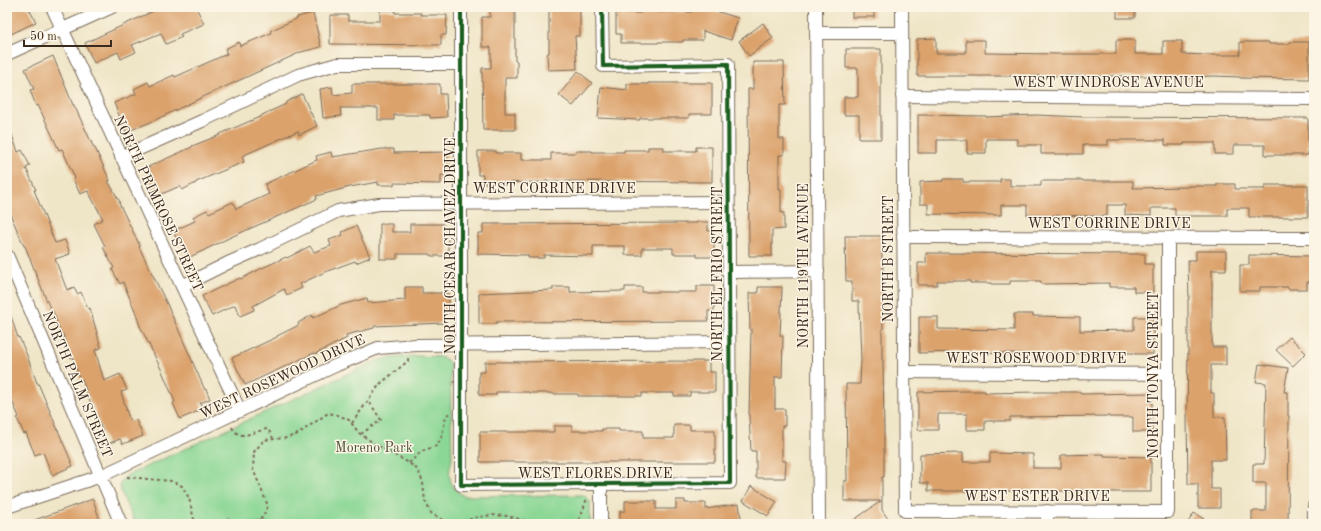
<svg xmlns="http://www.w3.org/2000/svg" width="1321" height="531" font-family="'Old Standard TT',serif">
  <rect width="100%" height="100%" fill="#fcf5e5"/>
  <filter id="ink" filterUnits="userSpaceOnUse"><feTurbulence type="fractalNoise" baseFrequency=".025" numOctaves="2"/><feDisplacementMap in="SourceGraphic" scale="8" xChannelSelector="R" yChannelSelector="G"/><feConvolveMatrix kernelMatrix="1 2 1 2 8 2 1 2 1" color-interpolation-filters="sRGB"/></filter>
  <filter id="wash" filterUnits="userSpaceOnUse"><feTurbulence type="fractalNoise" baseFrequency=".012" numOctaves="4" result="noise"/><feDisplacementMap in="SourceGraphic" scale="16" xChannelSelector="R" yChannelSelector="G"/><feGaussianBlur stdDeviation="0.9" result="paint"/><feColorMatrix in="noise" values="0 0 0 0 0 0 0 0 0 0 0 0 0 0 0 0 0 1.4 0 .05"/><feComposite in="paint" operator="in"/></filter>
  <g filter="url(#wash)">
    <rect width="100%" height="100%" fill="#efe5c7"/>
    <path fill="#8bd795" stroke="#63805a" d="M417,356L442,357L447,360L450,366L452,460C447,475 449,489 465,496L584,495L590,501V524H136C132,516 119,492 120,485C120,481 125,477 128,475L378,360L390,358Z"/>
    <g id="blocks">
      <g fill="#dba26c">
        <path d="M7,7H28L36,22L7,36Z"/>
        <path d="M162,7H196L204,24L180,34L182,37L166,44L161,33L132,45L136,52L121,59L118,52L94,63L85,43Z"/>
        <path d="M549,7H580V36H575L577,69L548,70L547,54L549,53Z"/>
        <rect x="852" y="7" width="22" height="10"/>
        <rect x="1117" y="7" width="18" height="11"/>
        <path d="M641,8H658V12H692V8H706L738,18L731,40L703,31V40H683V42H658V43H621V34H616V13H641Z"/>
        <path d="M380,10H395V13H421V15H447L446,35H441V45L330,44V15H348V21H380Z"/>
        <path d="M490,10H515V61H517V78H505V113H515V130H483L482,68H491V47H482V17H490Z"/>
        <path d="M313,13L321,47L301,52L205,96L151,122L126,132L114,103L136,94L134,89L148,82L150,86L174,75L175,77L227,54L225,49L239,42L240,46L271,33L270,31L298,18L297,17Z"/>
        <path d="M763,23L773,38L749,56L739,41Z"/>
        <path d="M936,38V53H966V40H985V53L1059,54H1116V40H1135V54H1163V41H1182V54L1207,55H1240V42H1269V44H1290V42H1309V79L1240,78V77L1214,76L1163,78V76H917V39Z"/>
        <path d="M846,49H881V139H859V115H844V97H858V68H846Z"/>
        <path d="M53,56L73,105H74L94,148H95L110,181H108L120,202L119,203L140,246L139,247L167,304L205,390L206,389L210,399L200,403L203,409L180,419L173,403L175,402L162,371L140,326L135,311L123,282L120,284L112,269L114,268L103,247L105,246L94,224L103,219L88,191L80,194L73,179L75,178L62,149L59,150L38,105L36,106L30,90L34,89L25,69Z"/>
        <path d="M753,62H784L785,105H779V139H784V155H779V189H781V213H784V229L772,230V256H749L748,89H753Z"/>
        <path d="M578,71L592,83L573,106L559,95Z"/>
        <path d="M648,83H712V114H689V118H640V120L598,118L601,87L627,90V84H648Z"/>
        <path d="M352,84H440V94H446L447,117L430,118V115H394V120H378V108H340L341,116L323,118L320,89L332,87L333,95L352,93Z"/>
        <path d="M302,94L317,126L299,135L298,131L242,156L244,162L196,182V183L182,190L180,186L155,197L147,179L152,176L148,167L192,147V146L220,135V134L262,116V115L286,104V102Z"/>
        <path d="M918,115L986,116V117L1036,115L1083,117L1308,118V155H1265V145H1234V154H1215V143H1184V145H1165V140H1108V145H1083V154H1041V145H1017V139H986V153H967V140H937V153H918Z"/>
        <path d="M7,124H8L18,152L22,150L30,166L26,168L36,190H34L55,243L65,240L70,254L55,259L67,290L74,287L77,294L81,292L88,309L90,308L101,348L95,350L104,381L120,374L127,390L121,392L130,422L136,420L143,436L123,444L120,439L107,444L92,403L91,404L82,379L80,380L73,357L71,358L63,334H61L53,311L52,312L46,299L25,246H24L7,207Z"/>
        <path d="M648,147H664V151H696V147H712V182L545,181V182L483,183V175H478V151H496V153H521V160H551V153H576V151H592V152H624V150H648Z"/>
        <path d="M382,149H394V153L447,152V175H441V184L394,183V185H378V182L350,187L316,196L317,199L231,237L186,259L173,231L195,221L193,217L207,210L209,213L233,202L236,209L269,194L265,184L317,160L316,156L331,152L332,157Z"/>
        <path d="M943,179H963V182H1000V179H1010V186H1041V181H1064V180H1083V181H1133V188L1188,187V186H1217V184H1235V189H1265V185H1308V217H1249V208H1227V216H1175V208H1151V216L1125,215V205H1107V216L1027,215V205H1001V215L928,214V204H920V182L943,181Z"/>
        <path d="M697,222H708V231H714V257H697V254H673V248H642V255H625V246H593V256L544,255V258H528V255L478,254V233H483V224L697,223Z"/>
        <path d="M380,224H392V232H410V224H443V233H448V256H431V254H397V259H380Z"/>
        <path d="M356,226L370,257L356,263L355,261L325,272L300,284L302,288L287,295L284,289L253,306L254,310L240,316L235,305L212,316L202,296L240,278L241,279L260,269L286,257L287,258L310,246L314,252L331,246L329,240L343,235L342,232Z"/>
        <path d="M845,236H882V262H883V272H882L883,329H882V360H883L884,433V477H882V510L888,519L880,524H848L881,501H844V481H847L846,384H860L861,360L859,305V301H852V281H846Z"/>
        <path d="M1196,251H1226V270H1212V347H1226V365H1211V393H1214V417H1225L1226,460H1211V489H1220V508H1198V484H1188L1187,418L1188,347V299H1189L1188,260H1196Z"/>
        <path d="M926,253L1145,254V264H1153V292H1134V287H1109V283L1041,284V281H1010V284H991V283H970V281H937V285H918V263H926Z"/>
        <path d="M1249,255L1314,256V282H1307V289H1288V287H1260V291H1240V265H1249Z"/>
        <path d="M697,286H714V311H708V321L496,322V324H479V293L553,290V287H570V292L625,291V287H642V292H697Z"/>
        <path d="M405,287H422V293H449V313H444V323L374,326V328L346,335L347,338L315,354L314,353L245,385L232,358L277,337V336L299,325L298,323L312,315L313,318L341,305L367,298L368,303L405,300Z"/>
        <path d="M758,287H782L780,336H783L782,377H775V409H785V426H782V461H786L785,478H756V451H751L749,417L751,329H750L749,293H758Z"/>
        <path d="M7,310H9L18,338L19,337L26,353L37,383H38L73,466L52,475L43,452L35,455L26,433L24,434L17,418L19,417L7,389Z"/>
        <path d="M1014,314H1033V316L1080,317V331L1134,330V317H1153V354H1134V353L1050,354L967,352L919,353V317H938V329L1014,330Z"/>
        <path d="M1290,337L1306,353L1293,366L1276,350Z"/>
        <path d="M709,361V372H715V392H690V396H674V393H642V396H578V394H551V393H529V392H496V395H479V372H485V362Z"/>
        <path d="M1259,364L1288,368L1284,392H1288V416H1289L1288,524H1252V511H1266V483H1253V464H1264L1266,383L1256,382Z"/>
        <path d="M967,391H985V393L1039,392H1081V394L1152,393V432H1133V417H1109V416L1010,417V421H985V430H967V414H938V430H918V392Z"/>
        <path d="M674,425H690V430H715V462H480V432H554V426H572V431H602V429H619V431H643V438H674Z"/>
        <path d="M963,453V462H990V453L1033,454V468H1061V455L1104,454V456L1151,457V492H1085V491H928V483H920V454Z"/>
        <path d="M751,486L777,502L768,516L743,501Z"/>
        <path d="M93,499L101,524H29V522Z"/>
        <path d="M676,500H685V503H706V509L739,504L742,524H620V511H625V501H656V509H676Z"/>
        <path d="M1194,513L1212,524H1187Z"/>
      </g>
    </g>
  </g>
  <g filter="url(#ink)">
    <use href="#blocks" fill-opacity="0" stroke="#7a6b59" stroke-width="1"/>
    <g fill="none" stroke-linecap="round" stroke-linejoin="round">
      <g stroke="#7a6b59" stroke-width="14">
        <g id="minor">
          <path d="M52,7L240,411"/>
          <path d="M461,7V485L730,483L728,64L603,66L602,7"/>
          <path d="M816,7L819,524"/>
          <path d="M902,7L905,511L1168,512V238"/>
          <path d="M816,33H902"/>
          <path d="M7,54L112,7"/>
          <path d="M902,96L1314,99"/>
          <path d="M121,157L202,121L298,75L337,64H461"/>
          <path d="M903,237L1314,238"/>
          <path d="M7,255L121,524"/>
          <path d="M728,272L818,271"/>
          <path d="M182,286L228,263L260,249L338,211L379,204L728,202"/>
          <path d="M904,372L1168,374"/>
          <path d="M601,484V524"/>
          <path d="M7,507L101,476L337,365L378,348L416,345L728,342"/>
          <path d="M1047,524V511"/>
          <path d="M1314,524V506"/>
        </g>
      </g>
      <g stroke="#7a6b59" stroke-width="2" stroke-dasharray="3 3" stroke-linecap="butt">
        <path d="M352,423L380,384L408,361V357"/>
        <path d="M232,427C240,443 255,430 268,429L273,438"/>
        <path d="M361,434L381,420L370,403L367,401"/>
        <path d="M409,463L422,451L436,446L441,439L446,417L449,413"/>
        <path d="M127,477L171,481L182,486L189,498L195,524"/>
        <path d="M227,524L225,520L230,518"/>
        <path d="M249,524L262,518L268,506L253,469L254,452L264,440L286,438L298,434L328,413L338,415L349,420L359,433L375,444L409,463L418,470L423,483L425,501L431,513L444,521H463L478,517L493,515L507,516L539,524"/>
        <path d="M575,524L581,516L587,498"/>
      </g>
      <use href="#minor" stroke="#fff" stroke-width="12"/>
      <g stroke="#fcf5e5" stroke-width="6">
        <path id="cycleway" d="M461,7V485L730,483L728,64L603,66L602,7"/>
      </g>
      <use href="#cycleway" stroke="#1b5e20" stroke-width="4"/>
    </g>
  </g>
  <g text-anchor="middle" stroke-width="3" stroke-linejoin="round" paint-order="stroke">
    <g font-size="14" fill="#3b2a1e" stroke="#fcf5e5">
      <text x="1108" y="87">WEST WINDROSE AVENUE</text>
      <text x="554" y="193">WEST CORRINE DRIVE</text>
      <text transform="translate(159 203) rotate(65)" y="5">NORTH PRIMROSE STREET</text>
      <text x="1109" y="228">WEST CORRINE DRIVE</text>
      <text transform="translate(450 246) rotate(-90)" y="5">NORTH CESAR CHAVEZ DRIVE</text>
      <text transform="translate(888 259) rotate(-90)" y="5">NORTH B STREET</text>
      <text transform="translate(803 266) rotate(-90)" y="5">NORTH 119TH AVENUE</text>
      <text transform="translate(717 274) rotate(-90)" y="5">NORTH EL FRIO STREET</text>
      <text x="1036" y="363">WEST ROSEWOOD DRIVE</text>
      <text transform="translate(1153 375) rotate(-90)" y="5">NORTH TONYA STREET</text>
      <text transform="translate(282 376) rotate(-25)" y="5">WEST ROSEWOOD DRIVE</text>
      <text transform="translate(78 384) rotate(67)" y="5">NORTH PALM STREET</text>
      <text x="595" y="478">WEST FLORES DRIVE</text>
      <text x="1037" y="501">WEST ESTER DRIVE</text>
    </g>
    <g font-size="14" fill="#4f553c" stroke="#fcf5e5">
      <text x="374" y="452">Moreno Park</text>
    </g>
  </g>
  <rect width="1321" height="531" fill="none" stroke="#fcf5e5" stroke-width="24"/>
  <path d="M24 40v6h87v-6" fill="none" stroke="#3b2a1e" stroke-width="2"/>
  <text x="30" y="40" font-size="12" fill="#3b2a1e" stroke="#fcf5e5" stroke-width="3" paint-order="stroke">50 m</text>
</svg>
